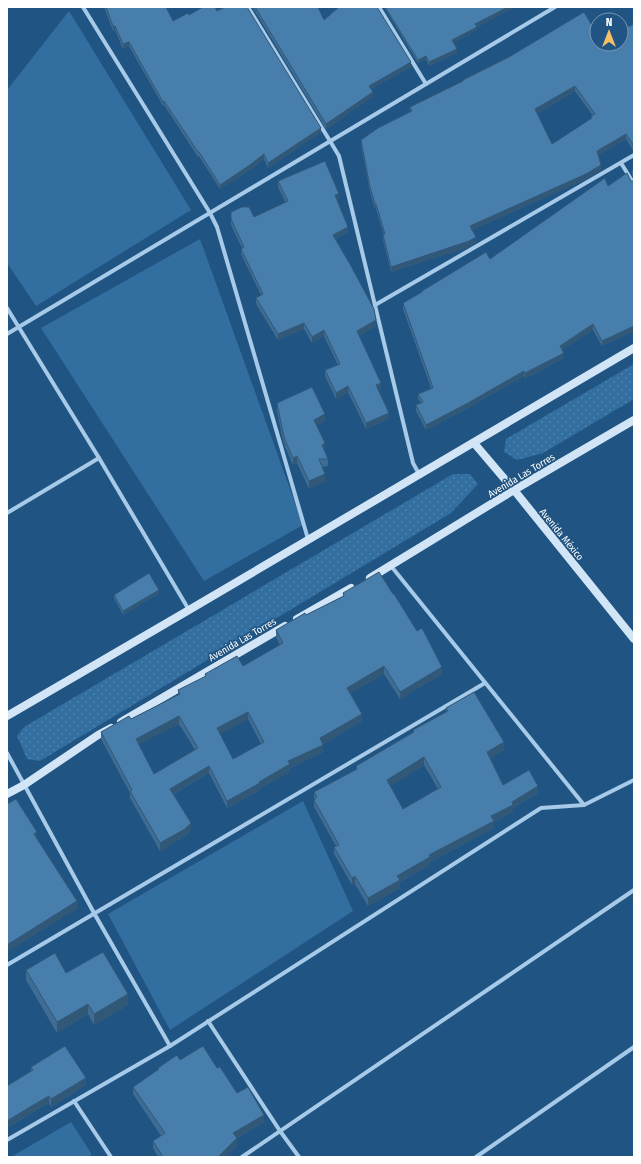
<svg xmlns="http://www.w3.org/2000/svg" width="641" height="1164" font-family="'Fira Sans Condensed',sans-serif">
  <defs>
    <pattern id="grass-dots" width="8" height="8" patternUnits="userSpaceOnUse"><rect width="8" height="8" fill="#336ea0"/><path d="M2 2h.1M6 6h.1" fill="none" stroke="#5284ae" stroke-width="1.8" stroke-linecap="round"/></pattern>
  </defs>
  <rect width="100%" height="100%" fill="#205482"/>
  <g fill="url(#grass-dots)">
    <path d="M634,364V399L543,453L517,460L504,452L506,439Z"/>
    <path d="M453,474H470L478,484L451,513L40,761L27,759L17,736L24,727Z"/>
  </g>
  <g fill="#336ea0">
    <path d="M69,11L191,210L36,306L7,263V90Z"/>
    <path d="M200,239L303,525L204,581L41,328Z"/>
    <path d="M303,801L353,911L170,1030L108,914Z"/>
    <path d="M71,1122L91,1153V1157H11Z"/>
  </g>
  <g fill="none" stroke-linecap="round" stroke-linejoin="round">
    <g stroke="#a6cae8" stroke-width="4">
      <path d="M83,7L210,213L217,227L308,539"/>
      <path d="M248,7L330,141L339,156L413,463L419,474"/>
      <path d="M379,7L426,84"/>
      <path d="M621,163L634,184"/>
      <path d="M375,305L634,155"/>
      <path d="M7,308L99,458L189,610"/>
      <path d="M7,334L555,7"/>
      <path d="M7,513L99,458"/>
      <path d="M391,566L584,805"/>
      <path d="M7,753L94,913L170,1046"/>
      <path d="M7,965L485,683"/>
      <path d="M208,1021L280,1131L299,1157"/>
      <path d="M74,1101L111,1157"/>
      <path d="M7,1140L170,1046L541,808L584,805L634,780"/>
      <path d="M242,1157L634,890"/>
      <path d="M476,1157L634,1047"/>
    </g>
    <g stroke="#d1e5f7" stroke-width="8">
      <path d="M474,443L514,490L634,639"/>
      <path d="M370,578L514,490L634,420"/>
      <path d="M297,619L351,588"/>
      <path d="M7,716L189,610L634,348"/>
      <path d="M121,722L285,626"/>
      <path d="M7,794L24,785L98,735L111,728"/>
    </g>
  </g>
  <g fill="#3e6c93" fill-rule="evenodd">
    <path d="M104,7H166L173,21L189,15L217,11L321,132L268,168L264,159L250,170L220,189L199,156L198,157L164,105L163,106L129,46L123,49L115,30L113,31Z"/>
    <path d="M253,7H318L324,20L411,67L371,89L373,96L326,129L253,8Z"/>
    <path d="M384,7H515L477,27V30L453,43L457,53L429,66L426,59L418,63Z"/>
    <path d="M634,24V152L626,139L598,155L601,170L586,179L472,230L476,242L469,247L391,272L383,240V235H384L376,209H375L370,192L361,145V140L410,112V107L463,81V80L597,44ZM575,91L593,116H591V119L552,144L537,114Z"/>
    <path d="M634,169V178L632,175V170Z"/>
    <path d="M278,181L339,199L337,200L348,232L335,239L376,326L359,336L381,389L378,390L389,419L366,429L348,392L336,399L325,376V370L338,365L324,336L312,343L304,329L278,340L256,304V298L261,295L241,254L242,248L231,225V212L254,217L286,203L278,187Z"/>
    <path d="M631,181H634V331L602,346L593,330L562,350L564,358L525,379L524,376L468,408L426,430L416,411V405L421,403L418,399V394L431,388L403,309V303L422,293V291L490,259L608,186Z"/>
    <path d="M277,403L325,421L317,425L325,450L324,451L328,459V466L322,467L325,481L309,489L297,463L293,465L285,447L282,436L277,411Z"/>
    <path d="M159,593L123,615L114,598V595Z"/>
    <path d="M343,593L442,674L400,699L384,674L350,693L362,721L323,744V752L290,768V772L260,788V790L227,808L209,773L174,794L191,830L185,836L160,851L130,798V793L101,739V732L131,719L178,695V690L205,677V674L243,666L280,645L276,637V630L343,596ZM248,719L261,744L233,759L220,734ZM179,724L195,750L154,774L138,744Z"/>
    <path d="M446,708L504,750L490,758L503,785L538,793L513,808V812L494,822V828L430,862V865L400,882V888L368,906L355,884L352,885L334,854V847L336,846L314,807V792L356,770V766L413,732V730L446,712ZM424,765L438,789L403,809L390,786Z"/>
    <path d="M26,970L66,973L128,1005L94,1025L88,1014L57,1033L26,980Z"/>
    <path d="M180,1060L217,1068L237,1093L264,1122L237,1138V1146L225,1157H158L153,1148V1141L161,1136L133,1094V1087L158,1070V1068Z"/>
    <path d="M31,1067L86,1085L51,1107L49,1103L30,1114L7,1128V1086L31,1071Z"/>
  </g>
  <g fill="#325878">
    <path d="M508,7H515L477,27V30L452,44V40L475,24Z"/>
    <path d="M113,26H115V30L113,31Z"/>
    <path d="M129,42V46L123,49V44Z"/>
    <path d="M457,49V53L429,66V62Z"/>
    <path d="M426,56V59L418,63V60Z"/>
    <path d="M411,62V67L369,90V86Z"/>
    <path d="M575,86V91L535,115V109Z"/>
    <path d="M373,92V96L326,129V124Z"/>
    <path d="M164,101V105L163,106V102Z"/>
    <path d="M321,128V132L268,168V163Z"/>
    <path d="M626,134V139L597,156V151Z"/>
    <path d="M264,154V159L250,170L220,189V185Z"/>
    <path d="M601,165V170L586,179L470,231V226Z"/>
    <path d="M339,194V199L335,201V195Z"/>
    <rect x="375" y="204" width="1" height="5"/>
    <path d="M348,227V232L333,240V235Z"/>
    <path d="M476,237V242L469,247L391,272V267Z"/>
    <path d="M376,320V326L357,337V331Z"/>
    <path d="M304,323V329L278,340V334Z"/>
    <path d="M593,324V330L560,352V346Z"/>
    <path d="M634,326V331L602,346V341Z"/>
    <path d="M324,330V336L312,343V337Z"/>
    <path d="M564,353V358L525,379V373Z"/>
    <path d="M524,371V376L468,408L426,430V425Z"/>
    <path d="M381,383V389L376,391V385Z"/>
    <path d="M348,386V392L336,399V393Z"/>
    <path d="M389,413V419L366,429V423Z"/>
    <path d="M325,414V421L314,427V420Z"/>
    <path d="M325,443V450L322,452V445Z"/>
    <path d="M297,456V463L293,465V458Z"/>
    <path d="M325,474V481L309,489V481Z"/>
    <path d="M159,590V593L123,615V611Z"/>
    <path d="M384,666V674L347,695V688Z"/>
    <path d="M442,667V674L400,699V692Z"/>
    <path d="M248,712V719L217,736V728Z"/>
    <path d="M362,714V721L320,746V738Z"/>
    <path d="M179,716V724L136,746V739Z"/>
    <path d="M504,742V750L487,760V752Z"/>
    <path d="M323,745V752L290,768V772L260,788V790L227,808V801L288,761Z"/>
    <path d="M424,757V765L387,788V780Z"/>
    <path d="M209,766V773L170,796V789Z"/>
    <path d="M538,786V793L513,808V812L494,822V828L430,862V865L400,882V888L368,906V898L397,876L429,855L491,816L512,802Z"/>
    <path d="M191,823V830L185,836L160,851V843Z"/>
    <path d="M37,832V840L34,834Z"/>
    <path d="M355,876V884L352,885V878Z"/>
    <path d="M77,901V909L7,952V945Z"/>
    <path d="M128,994V1005L94,1025V1014Z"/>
    <path d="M88,1004V1014L57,1033V1022Z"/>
    <path d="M86,1078V1085L51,1107V1099Z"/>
    <path d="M49,1096V1103L30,1114L7,1128V1121L30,1107Z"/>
    <path d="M264,1115V1122L233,1140V1133Z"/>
    <path d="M237,1138V1146L225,1157H218Z"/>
  </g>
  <g fill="#487eab" stroke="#325878" fill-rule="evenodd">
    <path d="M106,7H166L173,21L188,13L189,15L203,7H215L217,11L225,7H247L321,128L268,163L264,154L250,165L220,185L199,152H198L164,101L163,102L129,42L123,44L115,26H113Z"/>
    <path d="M255,7H318L324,20L339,7H377L411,62L369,86L373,92L326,124Z"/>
    <path d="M385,7H508L475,24L477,27L452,40L457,49L429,62L426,56L418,60Z"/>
    <path d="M584,12L597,34V44H621V30L634,24V146L626,134L597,151L601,165L586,174L470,226L476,237L469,241L391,267L383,235L385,234L376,204H375L370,187L361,140L378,128L412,111L410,107L463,81V80L509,57ZM575,86L595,114L591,116L592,118L552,144L535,109Z"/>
    <path d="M325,161L339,194L335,195L348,227L333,235L351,266L374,309L376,320L357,331L381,383L376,385L389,413L366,423L348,386L336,393L325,370L340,364L324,330L312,337L304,323L278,334L256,298L263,294L241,249L244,247L231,219V212L242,207H249L254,217L288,201L278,181Z"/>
    <path d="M627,173L631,181H634V326L602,341L593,324L560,346L564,353L525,373L524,371L468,403L426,425L416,405L423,402L418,394L433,388L403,303L422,292V291L486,252L490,259L605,178L608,186Z"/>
    <path d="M312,387L325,414L314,420L325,443L322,445L328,459H319L325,474L309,481L297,456L293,458L285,440L282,428L277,403Z"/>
    <path d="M379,572L393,594H394L417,631L422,628L442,667L400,692L384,666L347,688L362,714L320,738L323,745L288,761L290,764L259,782L260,783L227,801L209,766L170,789L191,823L185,829L160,843L130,791L132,790L101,732L129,716L131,719L180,694L178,690L206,676L205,674L237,656L243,666L283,643L276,630L305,613L306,615L344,596L343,593ZM248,712L264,742L233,759L217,728ZM179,716L198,748L154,774L136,739Z"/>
    <path d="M149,573L159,590L123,611L114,595Z"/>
    <path d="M474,692L504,742L487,752L503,785L529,770L538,786L512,802L513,805L491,816L494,821L429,855L430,857L397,876L400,880L368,898L355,876L352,878L334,847L339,845L314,800L317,797L314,792L357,769L356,766L414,732L413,730L448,711L446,708ZM424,757L441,787L403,809L387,780Z"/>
    <path d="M16,799L37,832L34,834L77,901L7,945V804Z"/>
    <path d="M103,952L128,994L94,1014L88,1004L57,1022L26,970L55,953L66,973Z"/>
    <path d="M65,1046L86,1078L51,1099L49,1096L30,1107L7,1121V1086L33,1070L31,1067Z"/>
    <path d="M203,1046L217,1068L220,1067L237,1093L248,1087L264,1115L233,1133L237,1138L218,1157H163L153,1141L165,1133L133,1087L159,1069L158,1068L177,1055L180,1060Z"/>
  </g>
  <g text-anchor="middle" stroke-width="3.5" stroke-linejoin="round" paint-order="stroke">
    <g font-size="10" fill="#fff" stroke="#205482">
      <text transform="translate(521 475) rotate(-31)" y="4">Avenida Las Torres</text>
      <text transform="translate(562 534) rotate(51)" y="4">Avenida México</text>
      <text transform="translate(242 639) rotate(-30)" y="4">Avenida Las Torres</text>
    </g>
  </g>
  <rect width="641" height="1164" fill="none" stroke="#ffffff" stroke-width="16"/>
  <g transform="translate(609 32)"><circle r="19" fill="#205482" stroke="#7998b4"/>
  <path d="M0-3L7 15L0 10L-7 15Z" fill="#f6bf66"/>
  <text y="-6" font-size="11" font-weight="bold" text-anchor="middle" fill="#ffffff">N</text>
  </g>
</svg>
